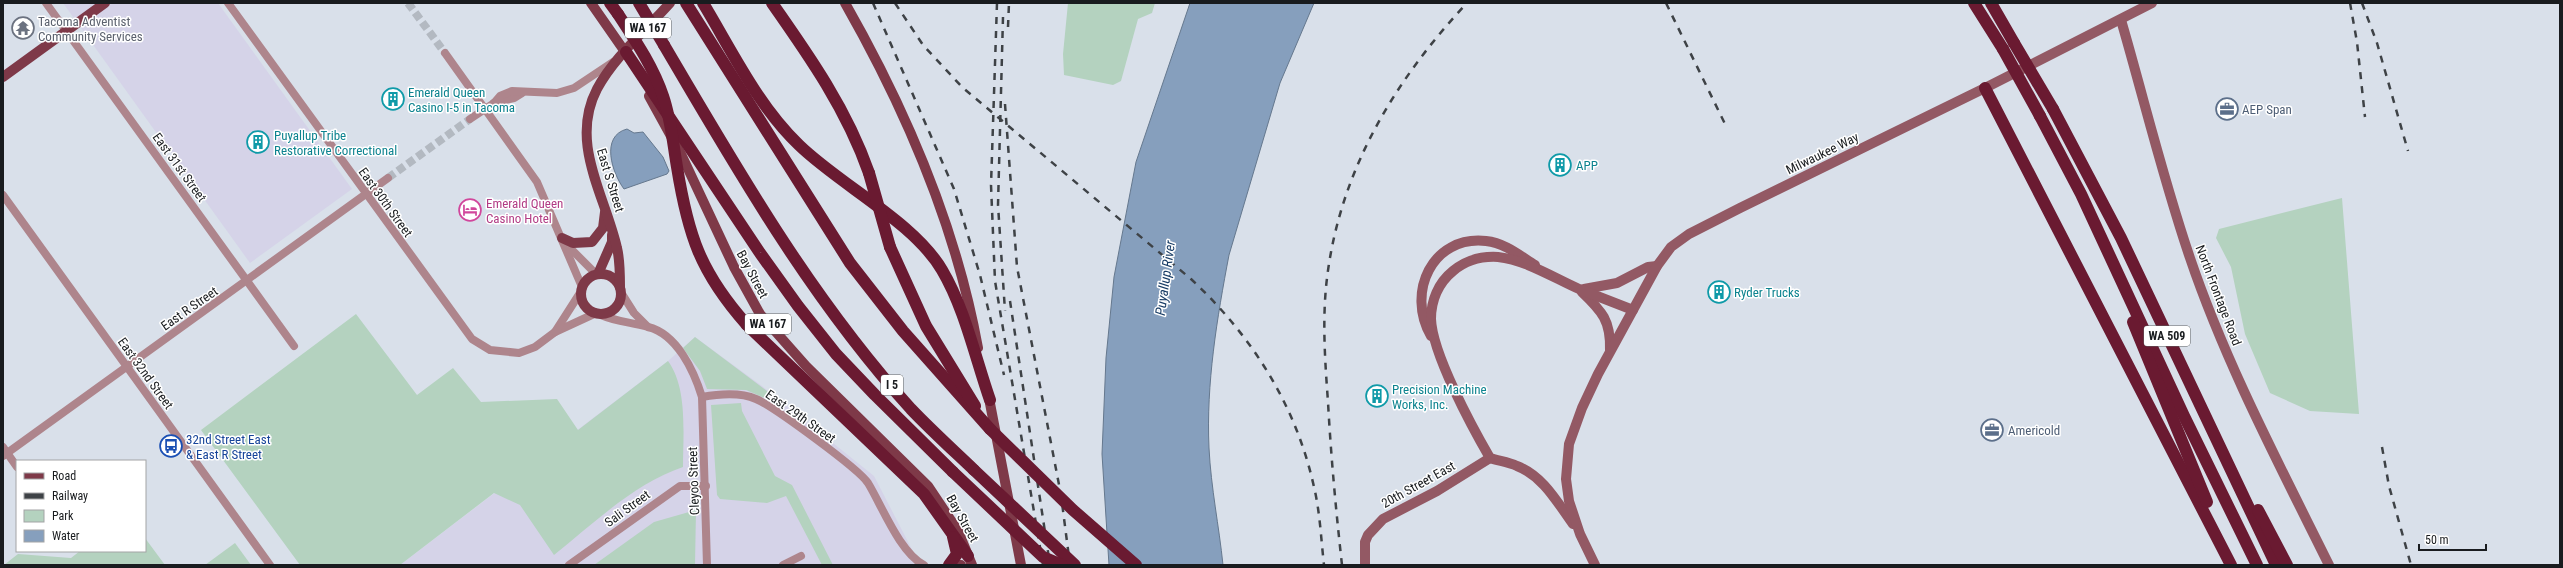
<svg xmlns="http://www.w3.org/2000/svg" width="2563" height="568" font-family="'Roboto Condensed',sans-serif">
  <rect width="100%" height="100%" fill="#d9e0ea"/>
  <g fill="#d5d3e8">
    <path d="M63,3H218L352,189L250,263Z"/>
    <path d="M695,337L762,386L874,476L920,565H400L668,361Z"/>
  </g>
  <g fill="#b4d2bf">
    <path d="M1068,3H1155L1152,13L1138,19L1121,81L1113,85L1064,75L1063,54Z"/>
    <path d="M2342,198L2359,414L2310,411L2270,393L2245,334L2231,267L2216,238L2219,229Z"/>
    <path d="M356,314L417,395L453,368L481,402L557,399L578,430L668,361C688,388 683,435 683,467C635,483 594,523 554,555L520,505L494,493L400,565H300L201,430Z"/>
    <path d="M695,337L771,394L767,399L746,390L707,389L700,371L683,348Z"/>
    <path d="M741,403L742,411L775,476L792,485L833,565H822L786,496L767,503L720,499L717,495L711,405Z"/>
    <path d="M696,510L695,565H594L654,522Z"/>
    <path d="M145,538L165,565H4L18,554L71,558L80,551H145Z"/>
    <path d="M235,543L251,565H205Z"/>
  </g>
  <g fill="#869fbd" stroke="#65788e">
    <path d="M1190,3H1314L1280,83L1229,255C1217,318 1206,384 1209,448C1211,488 1219,526 1223,565H1109L1102,454L1106,358L1114,277L1136,162Z"/>
    <path d="M627,129L634,133L643,132L663,157L669,171L667,174L624,189C612,173 600,136 627,129Z"/>
  </g>
  <g fill="none" stroke-linecap="round" stroke-linejoin="round">
    <g stroke="#b3b9c1" stroke-width="8" stroke-dasharray="8 4" stroke-linecap="butt">
      <path d="M408,3L445,53"/>
      <path d="M388,178L470,119"/>
    </g>
    <g stroke="#ae858c" stroke-width="8">
      <path d="M46,3L294,346"/>
      <path d="M228,3L472,339L490,350L519,353L535,347L555,332L594,314"/>
      <path d="M445,53L537,182L582,287"/>
      <path d="M494,103L514,98L522,93"/>
      <path d="M470,119L494,103L500,96L512,91L557,93L574,88L613,62"/>
      <path d="M3,195L270,565"/>
      <path d="M570,248L596,274"/>
      <path d="M622,294L634,313L648,327"/>
      <path d="M601,315C617,322 631,322 648,327C677,334 694,371 702,397L707,565"/>
      <path d="M555,332L580,293"/>
      <path d="M702,397C719,394 740,392 756,399C773,406 859,469 868,483C882,506 900,553 924,565"/>
      <path d="M3,447L17,467"/>
      <path d="M3,456L388,178"/>
      <path d="M569,565L680,486H706"/>
      <path d="M783,565L801,556"/>
    </g>
    <g stroke="#935964" stroke-width="10">
      <path d="M2121,20C2144,99 2163,179 2190,258C2226,364 2279,464 2329,565"/>
      <path d="M1584,289L1617,283L1648,267L1657,266"/>
      <path d="M1582,292C1602,311 1611,321 1610,350"/>
      <path d="M1431,336C1406,293 1432,235 1486,241C1505,243 1519,255 1535,265"/>
      <path d="M1573,524C1557,502 1543,476 1517,466C1508,462 1499,461 1490,458C1472,427 1432,353 1431,319C1431,301 1438,283 1453,271C1465,261 1481,256 1498,257C1526,260 1554,278 1579,289C1597,296 1615,303 1633,310"/>
      <path d="M1365,565V542L1368,535L1383,519L1437,491L1490,458"/>
      <path d="M1595,565L1580,534L1569,501L1566,479L1569,444L1582,408L1598,374L1657,266L1671,247L1689,234L1740,208L1985,88L2152,3"/>
    </g>
    <g stroke="#7e3948" stroke-width="10">
      <path d="M591,3L630,59"/>
      <path d="M845,3C906,110 956,226 978,348"/>
      <path d="M3,77L105,3"/>
      <path d="M649,96L682,156L734,267L760,314L806,366L928,486L958,531L972,565"/>
      <path d="M562,238L573,243L592,242L603,228L605,212"/>
      <circle cx="601" cy="294" r="20"/>
      <path d="M598,274L612,242V235"/>
      <path d="M620,287C620,274 620,260 617,248C605,195 569,143 597,89C614,57 646,30 670,3"/>
      <path d="M988,393L1021,565"/>
      <path d="M949,565H961"/>
    </g>
    <g stroke="#6a1a31" stroke-width="12">
      <path d="M610,3L618,14"/>
      <path d="M686,3L850,263L903,331L990,429"/>
      <path d="M703,3C732,51 758,106 799,145C840,185 914,222 942,270C965,309 975,357 990,400"/>
      <path d="M772,3C810,57 847,110 869,173"/>
      <path d="M1974,3L2003,49"/>
      <path d="M1991,3L2014,43"/>
      <path d="M664,45C738,171 812,300 911,409C931,430 953,450 974,470"/>
      <path d="M626,52L760,253L798,306L836,354L875,395L953,472"/>
      <path d="M1985,88L2231,565"/>
      <path d="M2053,109L2121,238L2276,565"/>
      <path d="M2040,116L2081,194L2184,416L2257,565"/>
      <path d="M890,247L926,326L975,406"/>
      <path d="M2133,322L2207,502"/>
      <path d="M747,325L924,494L968,556"/>
      <path d="M2258,510L2287,565"/>
      <path d="M949,565L957,554L953,537"/>
    </g>
    <g stroke="#3e4246" stroke-width="2.5" stroke-dasharray="7 7" stroke-linecap="butt">
      <path d="M873,3L954,189L980,275L1004,375"/>
      <path d="M895,3L923,45L962,87L1191,279C1252,336 1296,405 1314,487C1320,512 1321,539 1324,565"/>
      <path d="M997,3L991,185L995,281L1043,565"/>
      <path d="M1666,3L1726,126"/>
      <path d="M2350,3L2357,42L2365,117"/>
      <path d="M2362,3L2377,43L2408,151"/>
      <path d="M1003,17L998,205L1005,311"/>
      <path d="M1008,27L1009,3"/>
      <path d="M1005,104L1017,267L1061,495L1070,565"/>
      <path d="M1010,301L1050,565"/>
      <path d="M2382,447L2389,486L2411,565"/>
      <path d="M1342,565C1336,511 1331,457 1328,402C1325,361 1322,319 1327,278C1340,171 1394,81 1467,3"/>
    </g>
    <g stroke="#6a1a31" stroke-width="12">
      <path d="M639,3L664,45"/>
      <path d="M618,14C635,40 653,66 663,96C671,119 673,144 677,167C688,235 700,272 747,325"/>
      <path d="M2014,43L2053,109"/>
      <path d="M2003,49L2040,116"/>
      <path d="M869,173L890,247"/>
      <path d="M990,429L1073,510L1136,565"/>
      <path d="M974,470L1075,565"/>
      <path d="M953,472L1043,557L1062,565"/>
    </g>
  </g>
  <defs>
    <g id="temple-ring" transform="scale(1.15)"><circle r="9.5" fill="#fff" stroke="#6b7280" stroke-width="1.5"/><path d="M0-6L5-2H3V0L6.5 2.5H4V6H1.5V3h-3V6H-4V2.5H-6.5L-3 0V-2H-5Z" fill="#6b7280"/></g>
    <g id="building-ring" transform="scale(1.15)"><circle r="9.5" fill="#fff" stroke="#0f9aa8" stroke-width="1.5"/><path d="M-4-6H4V6H1V3H-1V6H-4ZM-2.5-4.3h1.7v1.8h-1.7ZM.8-4.3h1.7v1.8H.8ZM-2.5-1h1.7V.8h-1.7ZM.8-1h1.7V.8H.8Z" fill="#0f9aa8"/></g>
    <g id="office-ring" transform="scale(1.15)"><circle r="9.5" fill="#fff" stroke="#5c6f8a" stroke-width="1.5"/><path d="M-6-3h4V-5.5h4V-3h4V5H-6ZM-1-4.5V-3h2v-1.5ZM-6 0V1H6V0Z" fill="#5c6f8a"/></g>
    <g id="hotel-ring" transform="scale(1.15)"><circle r="9.5" fill="#fff" stroke="#d1479c" stroke-width="1.5"/><path d="M-6-4.5h1.5V1H6V5H4.5V3h-9V5H-6ZM-4 0a1.8 1.8 0 1 1 3.6 0ZM.5 0V-2.5h3Q6-2.5 6 0Z" fill="#d1479c"/></g>
    <g id="bus-ring" transform="scale(1.15)"><circle r="9.5" fill="#fff" stroke="#1a4fb4" stroke-width="1.5"/><path d="M-5-6H5V4H4V6H2V4H-2V6H-4V4H-5ZM-3.5-4V0h7V-4ZM-3.5 1.2v1.5H-2V1.2ZM2 1.2v1.5H3.5V1.2Z" fill="#1a4fb4"/></g>
  </defs>
  <g fill-rule="evenodd">
    <use href="#temple-ring" x="23" y="28"/>
    <use href="#building-ring" x="393" y="99"/>
    <use href="#office-ring" x="2227" y="109"/>
    <use href="#building-ring" x="258" y="142"/>
    <use href="#building-ring" x="1560" y="165"/>
    <use href="#hotel-ring" x="470" y="210"/>
    <use href="#building-ring" x="1719" y="292"/>
    <use href="#building-ring" x="1377" y="396"/>
    <use href="#office-ring" x="1992" y="430"/>
    <use href="#bus-ring" x="171" y="446"/>
  </g>
  <g text-anchor="middle" stroke-width="3" stroke-linejoin="round" paint-order="stroke">
    <g fill="#fff" stroke="#5e6062" stroke-width="1">
      <rect x="625" y="18" width="46" height="20" rx="3"/>
      <rect x="745" y="314" width="46" height="20" rx="3"/>
      <rect x="2144" y="326" width="46" height="20" rx="3"/>
      <rect x="881" y="375" width="22" height="20" rx="3"/>
    </g>
    <g font-size="12" font-weight="bold" fill="#191c1f">
      <text x="648" y="32">WA 167</text>
      <text x="768" y="328">WA 167</text>
      <text x="2167" y="340">WA 509</text>
      <text x="892" y="389">I 5</text>
    </g>
    <g font-size="13" fill="#5b616d" stroke="#fff" text-anchor="start">
      <text x="38" y="26">Tacoma Adventist<tspan x="38" dy="15">Community Services</tspan></text>
    </g>
    <g font-size="13" fill="#0d838f" stroke="#fff" text-anchor="start">
      <text x="408" y="97">Emerald Queen<tspan x="408" dy="15">Casino I-5 in Tacoma</tspan></text>
      <text x="274" y="140">Puyallup Tribe<tspan x="274" dy="15">Restorative Correctional</tspan></text>
      <text x="1576" y="170">APP</text>
      <text x="1734" y="297">Ryder Trucks</text>
      <text x="1392" y="394">Precision Machine<tspan x="1392" dy="15">Works, Inc.</tspan></text>
    </g>
    <g font-size="13" fill="#4e5e75" stroke="#fff" text-anchor="start">
      <text x="2242" y="114">AEP Span</text>
      <text x="2008" y="435">Americold</text>
    </g>
    <g font-size="13" fill="#191c1f" stroke="#fff">
      <text transform="translate(1822 153) rotate(-26)" y="5">Milwaukee Way</text>
      <text transform="translate(180 167) rotate(54)" y="5">East 31st Street</text>
      <text transform="translate(611 180) rotate(73)" y="5">East S Street</text>
      <text transform="translate(386 202) rotate(54)" y="5">East 30th Street</text>
      <text transform="translate(753 274) rotate(62)" y="5">Bay Street</text>
      <text transform="translate(2219 295) rotate(69)" y="5">North Frontage Road</text>
      <text transform="translate(189 308) rotate(-35)" y="5">East R Street</text>
      <text transform="translate(146 373) rotate(54)" y="5">East 32nd Street</text>
      <text transform="translate(801 416) rotate(35)" y="5">East 29th Street</text>
      <text transform="translate(693 481) rotate(-92)" y="5">Cleyoo Street</text>
      <text transform="translate(1418 484) rotate(-29)" y="5">20th Street East</text>
      <text transform="translate(627 508) rotate(-36)" y="5">Sali Street</text>
      <text transform="translate(963 518) rotate(61)" y="5">Bay Street</text>
    </g>
    <g font-size="13" fill="#b23c85" stroke="#fff" text-anchor="start">
      <text x="486" y="208">Emerald Queen<tspan x="486" dy="15">Casino Hotel</tspan></text>
    </g>
    <g font-size="13" fill="#164399" stroke="#fff" text-anchor="start">
      <text x="186" y="444">32nd Street East<tspan x="186" dy="15">&amp; East R Street</tspan></text>
    </g>
    <g font-size="14" font-style="italic" fill="#193d66" stroke="#fff">
      <text transform="translate(1165 278) rotate(-82)" y="5">Puyallup River</text>
    </g>
  </g>
  <rect width="2563" height="568" fill="none" stroke="#191c1f" stroke-width="8"/>
  <rect x="16" y="460" width="130" height="92" fill="#ffffff" stroke="#a3a4a5"/>
  <rect x="24" y="473" width="20" height="6" fill="#7e3948" stroke="#a3a4a5"/>
  <text x="52" y="480" font-size="12" fill="#191c1f">Road</text>
  <rect x="24" y="493" width="20" height="6" fill="#3e4246" stroke="#a3a4a5"/>
  <text x="52" y="500" font-size="12" fill="#191c1f">Railway</text>
  <rect x="24" y="510" width="20" height="12" fill="#b4d2bf" stroke="#a3a4a5"/>
  <text x="52" y="520" font-size="12" fill="#191c1f">Park</text>
  <rect x="24" y="530" width="20" height="12" fill="#869fbd" stroke="#a3a4a5"/>
  <text x="52" y="540" font-size="12" fill="#191c1f">Water</text>
  <path d="M2419 544v6h67v-6" fill="none" stroke="#191c1f" stroke-width="2"/>
  <text x="2425" y="544" font-size="12" fill="#191c1f" stroke="#ffffff" stroke-width="3" paint-order="stroke">50 m</text>
</svg>
